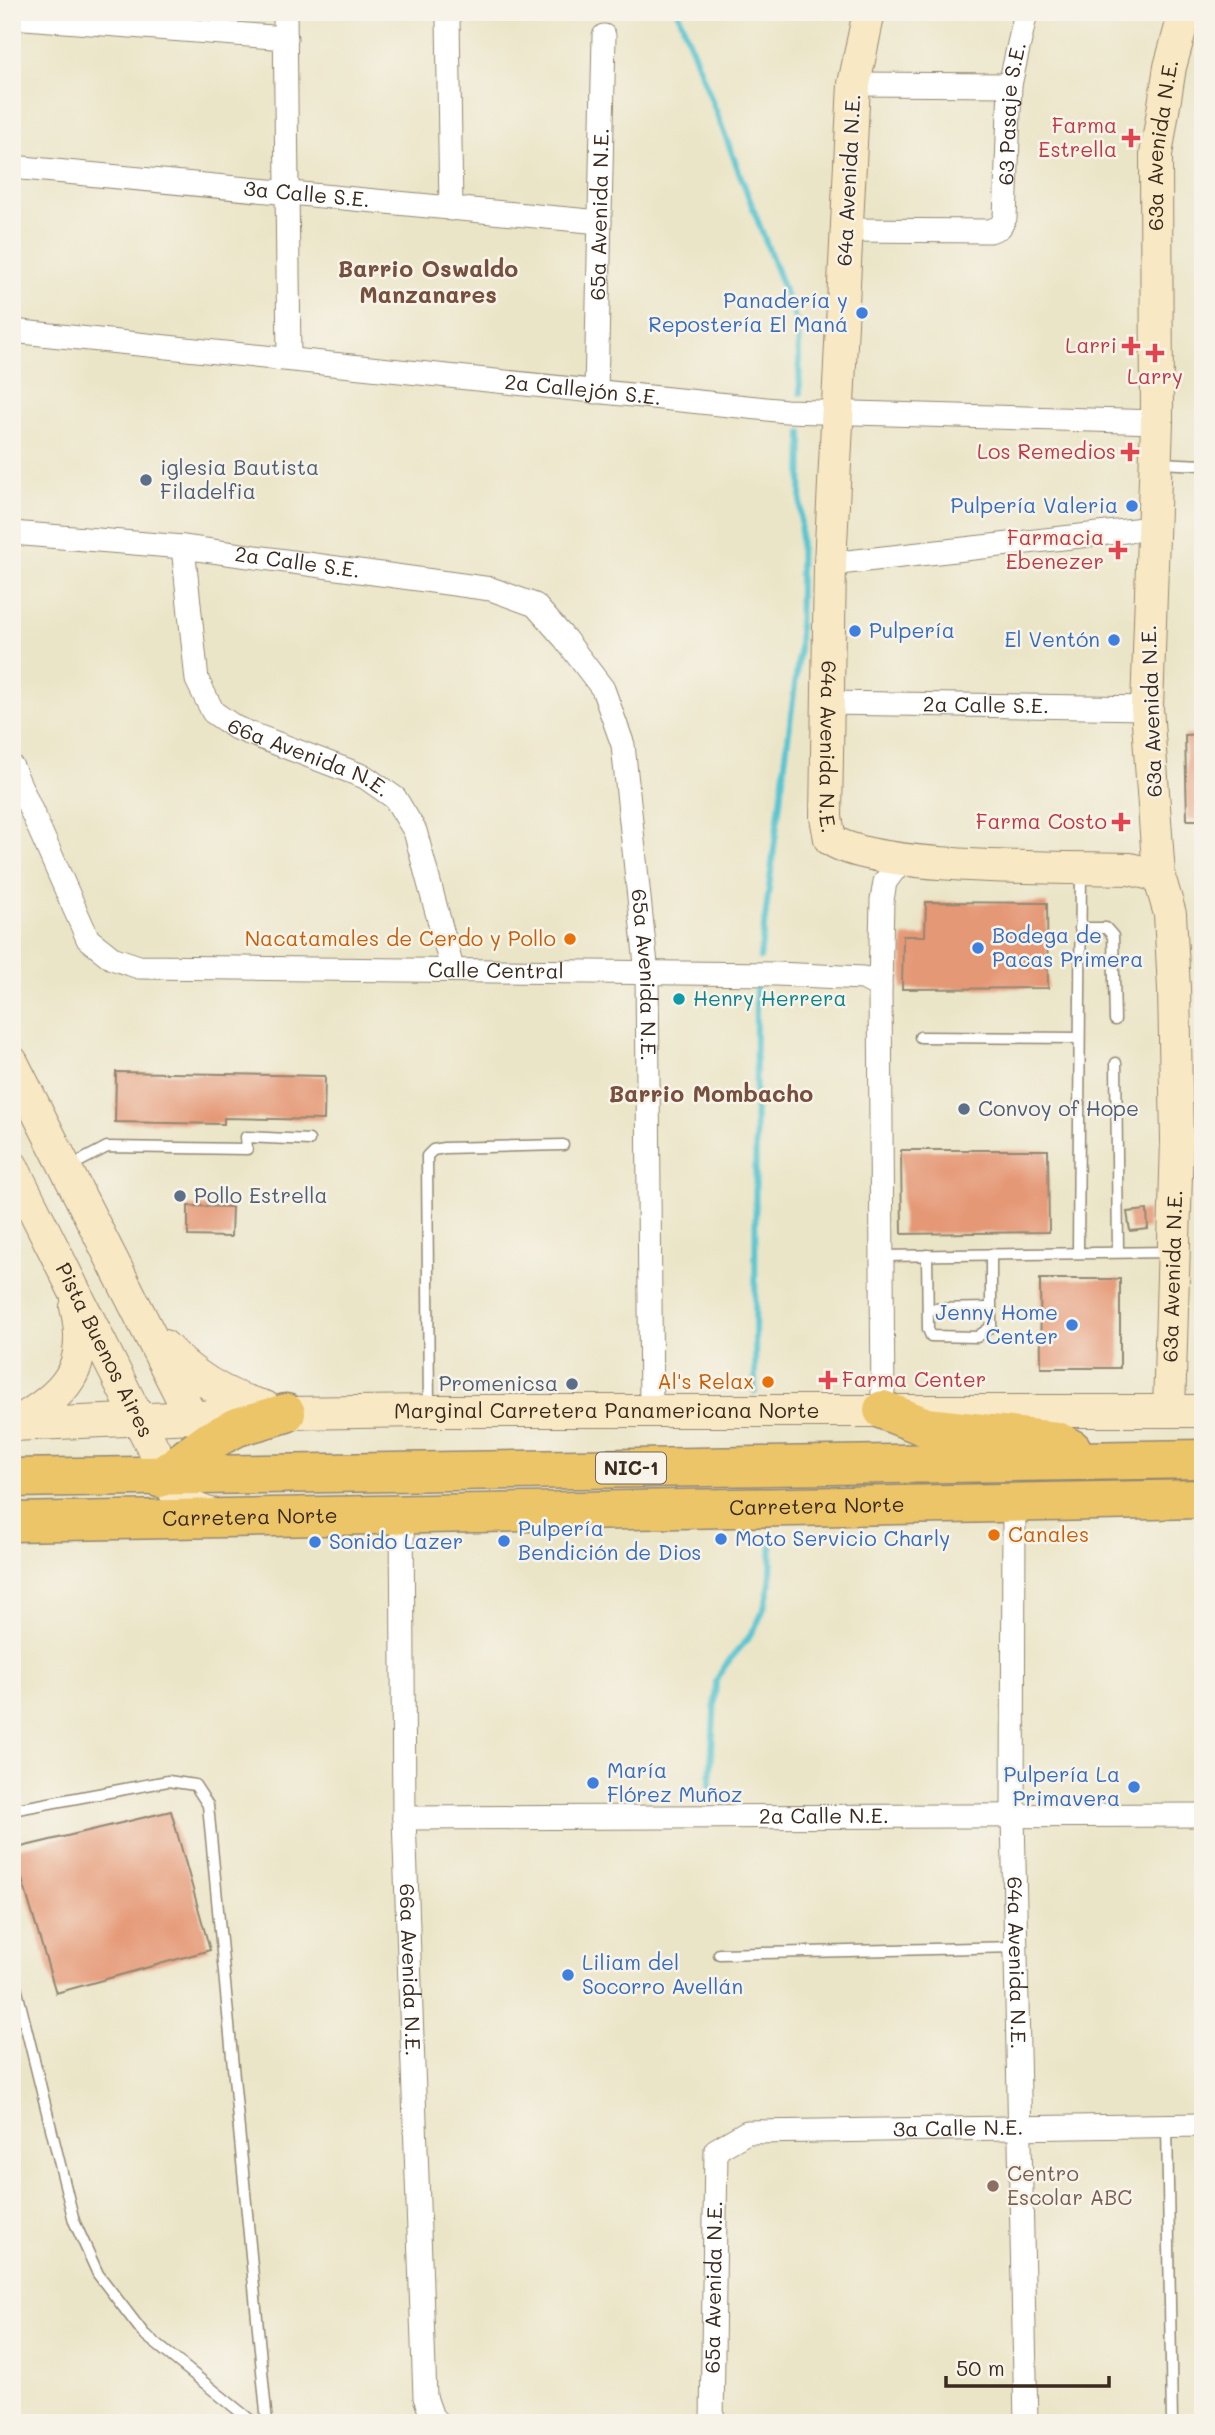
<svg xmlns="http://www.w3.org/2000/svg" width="1215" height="2435" font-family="Mali,sans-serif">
  <rect width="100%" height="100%" fill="#f7f3e8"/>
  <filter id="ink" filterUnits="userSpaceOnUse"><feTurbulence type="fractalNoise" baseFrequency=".0143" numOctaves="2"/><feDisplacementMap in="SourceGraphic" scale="14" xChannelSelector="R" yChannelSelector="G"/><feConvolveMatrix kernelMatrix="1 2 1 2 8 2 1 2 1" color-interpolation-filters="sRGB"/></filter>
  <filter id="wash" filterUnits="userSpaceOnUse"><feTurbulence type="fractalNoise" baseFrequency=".00686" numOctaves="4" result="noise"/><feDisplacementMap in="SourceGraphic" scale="28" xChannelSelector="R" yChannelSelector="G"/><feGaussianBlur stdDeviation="1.57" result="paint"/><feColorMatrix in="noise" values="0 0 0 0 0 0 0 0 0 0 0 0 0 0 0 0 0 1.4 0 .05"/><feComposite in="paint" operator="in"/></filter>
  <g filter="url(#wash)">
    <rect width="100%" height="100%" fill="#ebe5c8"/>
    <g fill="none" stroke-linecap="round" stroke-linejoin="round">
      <g stroke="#58c4d0" stroke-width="6">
        <path d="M678,12L798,326L800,393"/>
        <path d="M760,958L799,653L802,432"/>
        <path d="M755,1392L756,985"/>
        <path d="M709,1798L716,1682C724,1663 737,1653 749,1637C770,1607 773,1576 771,1541"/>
      </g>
    </g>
    <g id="blocks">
      <g fill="#e59876">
        <path d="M1203,734V820H1187L1185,735Z"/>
        <path d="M926,902L1047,903L1048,988L902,989L903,936H925Z"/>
        <path d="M116,1072L325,1076L324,1120L224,1118V1124L115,1122Z"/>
        <path d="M901,1150H1048L1049,1232L902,1234Z"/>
        <path d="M188,1206L232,1207L231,1237L188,1236Z"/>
        <path d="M1147,1210L1148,1229L1130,1231L1127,1212Z"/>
        <path d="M1040,1279H1120V1368H1041Z"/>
        <path d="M171,1811L210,1950L56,1993L13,1849Z"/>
      </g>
    </g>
  </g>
  <g filter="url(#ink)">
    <use href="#blocks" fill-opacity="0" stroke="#938873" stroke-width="2"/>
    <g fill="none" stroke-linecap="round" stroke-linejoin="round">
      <g stroke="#938873" stroke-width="13">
        <g id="lane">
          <path d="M1158,463L1203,465"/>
          <path d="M1080,928H1106L1113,936L1115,1020"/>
          <path d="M920,1037L1079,1038"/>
          <path d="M1116,1063L1118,1252"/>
          <path d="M69,1167L107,1147L247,1149L246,1137L309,1140"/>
          <path d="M1078,1251L1081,870"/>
          <path d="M927,1255L928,1329L931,1336L977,1337L991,1327V1254"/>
          <path d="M882,1256L1170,1252"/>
          <path d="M928,1309L991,1308"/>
          <path d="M429,1408L427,1156L433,1150L444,1148L563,1145"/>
          <path d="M12,1810L168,1781L195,1785L208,1805L267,2423"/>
          <path d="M719,1954L1016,1947"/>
          <path d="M12,1971L74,2221L98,2274L144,2334L254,2423"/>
          <path d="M1167,2125L1172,2423"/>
        </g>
      </g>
      <g stroke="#938873" stroke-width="25">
        <g id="street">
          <path d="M285,12L289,359"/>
          <path d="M12,17L286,38"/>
          <path d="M448,18L451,209"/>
          <path d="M854,84L1010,85"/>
          <path id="s1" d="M12,167L600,222"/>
          <path id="s2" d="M846,230L990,231L1000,227L1005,218L1010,85L1026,12"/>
          <path id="s3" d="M12,331L786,411L1157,422"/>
          <path id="s4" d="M596,392L604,36"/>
          <path id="s5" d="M12,533L183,547L491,589L535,605L565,639L603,689L623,745L647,974L651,1410"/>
          <path id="s6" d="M183,547L197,680L213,712L236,728L365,777L395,798L415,831L452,968"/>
          <path d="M830,564L1152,528"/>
          <path id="s7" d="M827,703L1147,708"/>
          <path id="s8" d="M12,767L88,939L112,958L139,967L777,974L863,978L880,987"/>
          <path d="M883,1410L880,987L882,900L885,882L894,870L909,861"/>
          <path id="s9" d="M1014,1505L1013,1816L1026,2423"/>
          <path id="s10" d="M402,1513L404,1818L425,2397L432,2417L438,2423"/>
          <path id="s11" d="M404,1818L1203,1815"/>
          <path id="s12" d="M712,2423L716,2150L747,2132L1203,2125"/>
        </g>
      </g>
      <g stroke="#938873" stroke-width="34">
        <g id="secondary">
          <path id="s13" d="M869,12L854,84L830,564L826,817L830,839C873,871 1069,867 1130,869L1159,876"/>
          <path d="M12,1062L192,1418"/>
          <path id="s14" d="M12,1166L176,1494L191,1507L217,1517"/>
          <path d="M164,1346C192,1376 225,1397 265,1407"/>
          <path id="s15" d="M1169,1411L1177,1140L1174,989L1170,914L1159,876L1147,708L1157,422L1156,155L1170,67L1185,12"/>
          <path d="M14,1424C65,1395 91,1369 76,1307"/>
          <path id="s16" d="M12,1425L286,1413L429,1411H1203"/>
        </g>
      </g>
      <g stroke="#938873" stroke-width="41">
        <g id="highway">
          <path d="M883,1410L926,1427L1057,1441L1072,1449"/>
          <path d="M12,1478L1203,1459"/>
          <path d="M159,1478L208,1442L237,1427L286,1413"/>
          <path id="s17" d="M12,1522L1203,1499"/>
        </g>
      </g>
      <use href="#lane" stroke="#fff" stroke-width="10"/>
      <use href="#street" stroke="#fff" stroke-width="23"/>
      <use href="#secondary" stroke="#f8e8c3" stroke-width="32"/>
      <use href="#highway" stroke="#edc569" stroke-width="38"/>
    </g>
  </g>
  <g fill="#e0444e" stroke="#f7f3e8" stroke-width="2.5">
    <path d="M1127.5 127.5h7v7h7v7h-7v7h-7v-7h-7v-7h7z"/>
    <path d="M1127.5 335.5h7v7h7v7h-7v7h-7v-7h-7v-7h7z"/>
    <path d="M1151.5 342.5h7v7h7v7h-7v7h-7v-7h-7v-7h7z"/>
    <path d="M1126.5 441.5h7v7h7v7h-7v7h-7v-7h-7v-7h7z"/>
    <path d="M1114.5 539.5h7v7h7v7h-7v7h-7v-7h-7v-7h7z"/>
    <path d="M1117.5 811.5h7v7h7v7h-7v7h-7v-7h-7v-7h7z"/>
    <path d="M824.5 1369.5h7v7h7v7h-7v7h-7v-7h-7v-7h7z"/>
  </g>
  <g fill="#3f7fe0" stroke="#f7f3e8" stroke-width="2.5">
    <circle cx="862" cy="313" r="7"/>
    <circle cx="1132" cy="506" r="7"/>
    <circle cx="855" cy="631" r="7"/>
    <circle cx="1114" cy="640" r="7"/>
    <circle cx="978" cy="948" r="7"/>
    <circle cx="1072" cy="1325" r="7"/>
    <circle cx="721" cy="1539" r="7"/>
    <circle cx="504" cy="1541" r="7"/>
    <circle cx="315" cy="1542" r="7"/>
    <circle cx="593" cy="1783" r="7"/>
    <circle cx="1134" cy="1787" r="7"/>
    <circle cx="568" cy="1975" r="7"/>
  </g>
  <g fill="#5c6f8a" stroke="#f7f3e8" stroke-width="2.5">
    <circle cx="146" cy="480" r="7"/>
    <circle cx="964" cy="1109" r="7"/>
    <circle cx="180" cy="1196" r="7"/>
    <circle cx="572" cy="1384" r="7"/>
  </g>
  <g fill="#e8710a" stroke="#f7f3e8" stroke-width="2.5">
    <circle cx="570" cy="939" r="7"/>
    <circle cx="768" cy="1382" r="7"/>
    <circle cx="994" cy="1535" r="7"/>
  </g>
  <circle fill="#0f9aa8" stroke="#f7f3e8" stroke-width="2.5" cx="679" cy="999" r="7"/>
  <circle fill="#8d6e63" stroke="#f7f3e8" stroke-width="2.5" cx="993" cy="2186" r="7"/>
  <g text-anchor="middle" stroke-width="5" stroke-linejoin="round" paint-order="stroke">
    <rect fill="#f7f3e8" stroke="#73665b" stroke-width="2" x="596" y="1452.5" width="70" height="31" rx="5"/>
    <g font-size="19" font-weight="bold" fill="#3b2a1e">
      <text x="631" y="1475">NIC-1</text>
    </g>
    <g font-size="21" fill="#3b2a1e" stroke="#f7f3e8">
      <text dy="7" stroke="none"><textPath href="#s2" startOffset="270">63 Pasaje S.E.</textPath></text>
      <text dy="7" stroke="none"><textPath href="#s15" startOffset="1269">63a Avenida N.E.</textPath></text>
      <text transform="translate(849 180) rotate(-87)" y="7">64a Avenida N.E.</text>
      <text dy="7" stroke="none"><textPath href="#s1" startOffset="296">3a Calle S.E.</textPath></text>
      <text dy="7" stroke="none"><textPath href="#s4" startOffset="178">65a Avenida N.E.</textPath></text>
      <text dy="7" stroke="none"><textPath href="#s3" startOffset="574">2a Callejón S.E.</textPath></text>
      <text dy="7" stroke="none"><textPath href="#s5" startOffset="287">2a Calle S.E.</textPath></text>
      <text dy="7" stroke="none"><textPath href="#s7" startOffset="159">2a Calle S.E.</textPath></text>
      <text transform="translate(1152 711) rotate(-92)" y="7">63a Avenida N.E.</text>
      <text dy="7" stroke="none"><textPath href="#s13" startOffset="737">64a Avenida N.E.</textPath></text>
      <text dy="7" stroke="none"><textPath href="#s6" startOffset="276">66a Avenida N.E.</textPath></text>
      <text dy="7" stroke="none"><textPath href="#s8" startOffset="604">Calle Central</textPath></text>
      <text dy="7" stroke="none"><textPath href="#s5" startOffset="928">65a Avenida N.E.</textPath></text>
      <text dy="7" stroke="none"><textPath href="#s15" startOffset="135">63a Avenida N.E.</textPath></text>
      <text dy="7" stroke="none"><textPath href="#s14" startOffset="206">Pista Buenos Aires</textPath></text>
      <text dy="7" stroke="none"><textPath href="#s16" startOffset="595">Marginal Carretera Panamericana Norte</textPath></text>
      <text dy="7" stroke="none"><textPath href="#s17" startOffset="805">Carretera Norte</textPath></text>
      <text dy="7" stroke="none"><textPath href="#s17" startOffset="238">Carretera Norte</textPath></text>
      <text dy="7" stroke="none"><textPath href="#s11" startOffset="420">2a Calle N.E.</textPath></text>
      <text dy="7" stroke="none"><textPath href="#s9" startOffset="458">64a Avenida N.E.</textPath></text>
      <text dy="7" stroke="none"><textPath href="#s10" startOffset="457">66a Avenida N.E.</textPath></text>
      <text dy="7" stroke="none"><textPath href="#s12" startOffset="520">3a Calle N.E.</textPath></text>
      <text dy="7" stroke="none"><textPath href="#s12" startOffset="136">65a Avenida N.E.</textPath></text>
    </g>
    <g font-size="21" fill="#be3a42" stroke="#f7f3e8" text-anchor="end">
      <text x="1117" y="133">Farma<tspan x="1117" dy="24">Estrella</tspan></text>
      <text x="1117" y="353">Larri</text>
      <text x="1155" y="384" text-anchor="middle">Larry</text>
      <text x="1116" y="459">Los Remedios</text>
      <text x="1104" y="545">Farmacia<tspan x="1104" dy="24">Ebenezer</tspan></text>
      <text x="1107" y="829">Farma Costo</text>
      <text x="842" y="1387" text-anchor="start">Farma Center</text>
    </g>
    <g font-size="21" fill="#366cbe" stroke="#f7f3e8" text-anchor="start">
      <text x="848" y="308" text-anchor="end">Panadería y<tspan x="848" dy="24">Repostería El Maná</tspan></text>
      <text x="1118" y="513" text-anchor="end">Pulpería Valeria</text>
      <text x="869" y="638">Pulpería</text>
      <text x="1100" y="647" text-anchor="end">El Ventón</text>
      <text x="992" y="943">Bodega de<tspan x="992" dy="24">Pacas Primera</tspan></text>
      <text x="1058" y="1320" text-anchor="end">Jenny Home<tspan x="1058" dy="24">Center</tspan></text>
      <text x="518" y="1536">Pulpería<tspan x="518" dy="24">Bendición de Dios</tspan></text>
      <text x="735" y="1546">Moto Servicio Charly</text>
      <text x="329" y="1549">Sonido Lazer</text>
      <text x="607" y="1778">María<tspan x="607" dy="24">Flórez Muñoz</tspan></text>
      <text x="1120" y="1782" text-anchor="end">Pulpería La<tspan x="1120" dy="24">Primavera</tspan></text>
      <text x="582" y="1970">Liliam del<tspan x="582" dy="24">Socorro Avellán</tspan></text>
    </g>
    <g font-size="21" fill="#4e5e75" stroke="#f7f3e8" text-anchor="start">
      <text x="160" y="475">iglesia Bautista<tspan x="160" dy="24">Filadelfia</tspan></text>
      <text x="978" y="1116">Convoy of Hope</text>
      <text x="194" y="1203">Pollo Estrella</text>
      <text x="558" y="1391" text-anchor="end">Promenicsa</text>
    </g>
    <g font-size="21" fill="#c56008" stroke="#f7f3e8" text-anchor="end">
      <text x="556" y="946">Nacatamales de Cerdo y Pollo</text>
      <text x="754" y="1389">Al's Relax</text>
      <text x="1008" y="1542" text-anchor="start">Canales</text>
    </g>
    <g font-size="21" fill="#0d838f" stroke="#f7f3e8" text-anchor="start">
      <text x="693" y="1006">Henry Herrera</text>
    </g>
    <g font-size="21" fill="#785e54" stroke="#f7f3e8" text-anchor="start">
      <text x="1007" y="2181">Centro<tspan x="1007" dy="24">Escolar ABC</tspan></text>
    </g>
    <g font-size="23" font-weight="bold" fill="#76503d" stroke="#f7f3e8">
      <text x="428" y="277">Barrio Oswaldo<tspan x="428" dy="26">Manzanares</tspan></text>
      <text x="711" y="1102">Barrio Mombacho</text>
    </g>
  </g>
  <rect width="1215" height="2435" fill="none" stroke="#f7f3e8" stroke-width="42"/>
  <path d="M946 2376v10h163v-10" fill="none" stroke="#3b2a1e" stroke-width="3.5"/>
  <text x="956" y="2376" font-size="21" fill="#3b2a1e" stroke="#f7f3e8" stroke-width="5" paint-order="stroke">50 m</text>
</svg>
